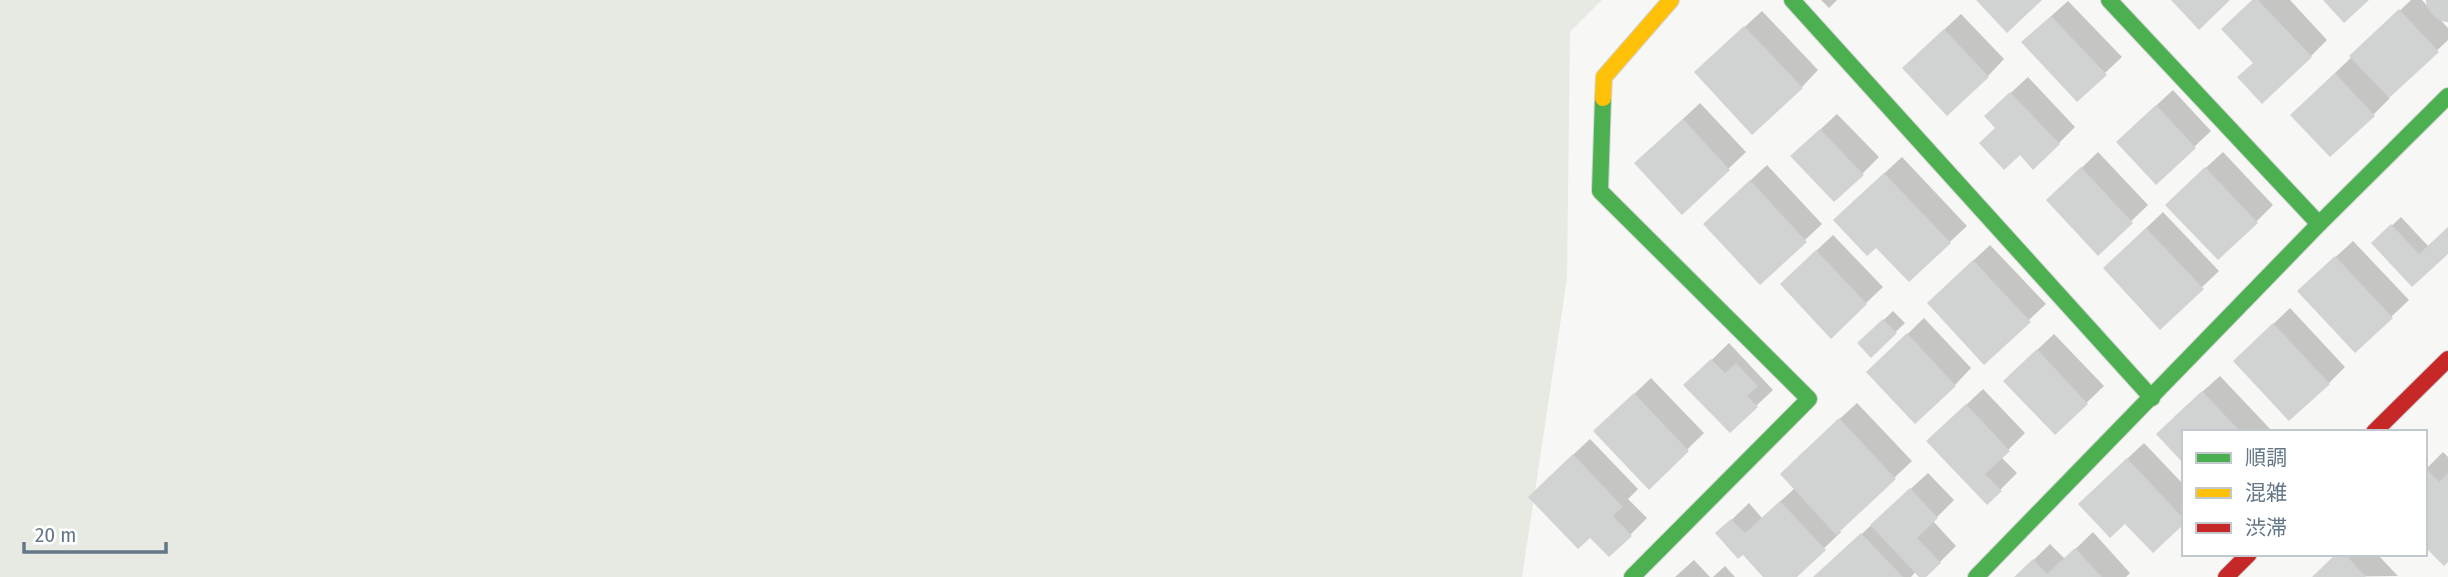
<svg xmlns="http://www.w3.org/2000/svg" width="2448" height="577" font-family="'Fira Sans Condensed','Noto Sans JP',sans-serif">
  <rect width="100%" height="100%" fill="#f7f7f5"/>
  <path fill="#e6eae3" d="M0,0H1602L1570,32L1567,279L1522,577H0Z"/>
  <g fill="#0003">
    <path d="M1821,0H1837L1829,8Z"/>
    <path d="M2253,0H2290L2327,40L2311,56L2254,62Z"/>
    <path d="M2411,0H2422L2448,28V40L2388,97L2390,98L2373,115L2309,98Z"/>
    <path d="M2068,1L2122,57L2105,73L2040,26Z"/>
    <path d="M1762,11L1818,70L1802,87L1713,56Z"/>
    <path d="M1961,14L2004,59L1988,76L1921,51Z"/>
    <path d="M2028,77L2075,127L2059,143L2020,152L1997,128L2003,100Z"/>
    <path d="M2173,90L2211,131L2194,147L2134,126Z"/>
    <path d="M1700,103L1746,152L1682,213L1653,147Z"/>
    <path d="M1837,114L1879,157L1862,174L1809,140Z"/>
    <path d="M2098,152L2148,205L2098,253L2065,184Z"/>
    <path d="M2223,152L2273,205L2256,222L2184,188Z"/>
    <path d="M1902,157L1967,226L1909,280L1877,246L1852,203Z"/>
    <path d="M1767,165L1822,224L1805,240L1721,208Z"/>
    <path d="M2163,212L2219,271L2160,327L2121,252Z"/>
    <path d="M2401,217L2429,247L2448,228V252L2412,285L2373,243Z"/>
    <path d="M1833,235L1883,287L1831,336L1798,268Z"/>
    <path d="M2353,241L2409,300L2355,351L2316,275Z"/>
    <path d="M1990,245L2046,304L1984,362L1946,286Z"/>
    <path d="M2290,308L2345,367L2329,383L2251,345Z"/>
    <path d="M1893,311L1905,323L1871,355L1860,343Z"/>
    <path d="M1924,318L1971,368L1955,385L1885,356Z"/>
    <path d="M2054,334L2104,386L2055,433L2022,364Z"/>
    <path d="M1729,343L1773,390L1756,406L1686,385Z"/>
    <path d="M2220,376L2273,432H2184L2174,417Z"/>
    <path d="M1651,378L1704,433L1649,487L1612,415Z"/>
    <path d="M1983,389L2025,433L2001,457L2017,473L1987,503L1945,425Z"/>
    <path d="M1857,403L1912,461L1839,530L1841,532L1794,577H1766L1743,552L1717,534L1749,503L1762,518L1795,488L1798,457Z"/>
    <path d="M1590,439L1638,489L1628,499L1647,518L1630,535L1590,536L1546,480Z"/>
    <path d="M2144,443L2184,485V521L2097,487Z"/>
    <path d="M2443,452L2448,457V560L2425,470Z"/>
    <path d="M1928,473L1954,500L1933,521L1956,546L1940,562L1924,577L1916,571L1911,577H1815Z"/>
    <path d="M2093,532L2130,573L2126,577H2016L2050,544L2065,559Z"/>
    <path d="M2337,554H2377L2398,576L2313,577Z"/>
    <path d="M1694,560L1710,577H1675Z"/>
    <path d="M1725,566L1735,577H1713Z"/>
  </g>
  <g fill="#d1d2d2">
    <path d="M1976,0H2042L2007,33Z"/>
    <path d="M2171,0H2230L2199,30Z"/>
    <path d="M2252,0H2258L2312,57L2262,104L2237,77L2253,63L2221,29Z"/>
    <path d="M2323,0H2369L2344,23Z"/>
    <path d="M2399,9L2439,52L2389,98L2349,56Z"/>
    <path d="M2051,16L2107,75L2077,102L2021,42Z"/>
    <path d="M1744,26L1803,88L1752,135L1694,72Z"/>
    <path d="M1944,29L1989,77L1947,116L1902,68Z"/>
    <path d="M2335,73L2375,116L2330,157L2290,115Z"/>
    <path d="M2010,92L2060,144L2033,170L2020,155L2004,170L1979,143L1995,128L1984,116Z"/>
    <path d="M2156,105L2196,148L2156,185L2116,142Z"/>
    <path d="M1683,119L1730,170L1682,215L1634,163Z"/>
    <path d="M1820,129L1864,175L1834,202L1790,156Z"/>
    <path d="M2081,167L2133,223L2098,256L2046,200Z"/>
    <path d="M2205,167L2258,223L2218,260L2165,205Z"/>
    <path d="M1884,173L1951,243L1909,282L1876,248L1867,256L1833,220Z"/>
    <path d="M1750,180L1807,242L1760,285L1703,224Z"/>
    <path d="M2391,224L2419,254L2448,227V254L2412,287L2371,243Z"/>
    <path d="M2146,228L2204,289L2160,330L2103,268Z"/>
    <path d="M1816,250L1867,304L1831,339L1780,284Z"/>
    <path d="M2335,256L2393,318L2355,353L2297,291Z"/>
    <path d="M1973,260L2031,322L1984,365L1927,303Z"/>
    <path d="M1883,319L1897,333L1871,358L1857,343Z"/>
    <path d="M2273,323L2330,384L2289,421L2233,361Z"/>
    <path d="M1907,333L1956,386L1915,424L1866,372Z"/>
    <path d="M2037,349L2088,404L2055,435L2003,381Z"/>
    <path d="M1711,359L1725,373L1736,363L1758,386L1747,396L1758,407L1730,433L1683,385Z"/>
    <path d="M2202,391L2241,432H2184V464L2156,434Z"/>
    <path d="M1634,393L1689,451L1649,490L1593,431Z"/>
    <path d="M1966,404L2010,451L1985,474L2002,491L1987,505L1926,441Z"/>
    <path d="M1839,418L1896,479L1836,535L1780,474Z"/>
    <path d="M1573,454L1623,507L1613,516L1632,536L1609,557L1590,538L1578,549L1528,497Z"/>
    <path d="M2127,458L2184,519V524L2153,553L2125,524L2110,538L2078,504Z"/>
    <path d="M2425,467L2439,482L2448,473V562L2444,566L2425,547Z"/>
    <path d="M1910,488L1938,518L1917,538L1941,563L1926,577H1919L1870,525Z"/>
    <path d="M1780,501L1826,550L1797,577H1763L1743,555L1738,559L1715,533L1731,519L1745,533Z"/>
    <path d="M1861,533L1903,577H1813Z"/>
    <path d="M2075,548L2102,577H2014L2033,559L2047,574Z"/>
    <path d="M2336,554H2345L2366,577H2312Z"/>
  </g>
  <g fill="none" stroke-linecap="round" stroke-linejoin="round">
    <g stroke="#d2d4d5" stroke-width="18">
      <g id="fast">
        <path d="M1792,0L2152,398"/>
        <path d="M2109,0L2319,224"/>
        <path d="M1603,98L1600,191L1809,399L1632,577"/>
        <path d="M1976,577L2319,224L2448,96"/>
      </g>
    </g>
    <g stroke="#d2d4d5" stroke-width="18">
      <path id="slow" d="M1603,98L1604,77L1671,0"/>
    </g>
    <g stroke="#d2d4d5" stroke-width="18">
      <g id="jam">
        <path d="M2374,432L2448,359"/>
        <path d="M2226,577L2249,554"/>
      </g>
    </g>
    <path stroke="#d0d2d2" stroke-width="38" d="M2445,0L2448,3"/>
    <use href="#fast" stroke="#4caf50" stroke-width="16"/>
    <use href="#slow" stroke="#ffc107" stroke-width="16"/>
    <use href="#jam" stroke="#c62828" stroke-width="16"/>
  </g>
  <rect x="2182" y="430" width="245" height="126" fill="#ffffff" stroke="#c1c9cf" stroke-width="2"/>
  <rect x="2196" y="453" width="35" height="10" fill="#4caf50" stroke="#c1c9cf" stroke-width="2"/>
  <text x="2245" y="465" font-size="21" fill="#657787">順調</text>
  <rect x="2196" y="488" width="35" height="10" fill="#ffc107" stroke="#c1c9cf" stroke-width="2"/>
  <text x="2245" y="500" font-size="21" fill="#657787">混雑</text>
  <rect x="2196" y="523" width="35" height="10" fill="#c62828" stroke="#c1c9cf" stroke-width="2"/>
  <text x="2245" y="535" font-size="21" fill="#657787">渋滞</text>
  <path d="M24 542v10h142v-10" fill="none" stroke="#657787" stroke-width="3.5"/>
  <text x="35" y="542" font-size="21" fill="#657787" stroke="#ffffff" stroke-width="5" paint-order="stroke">20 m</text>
</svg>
